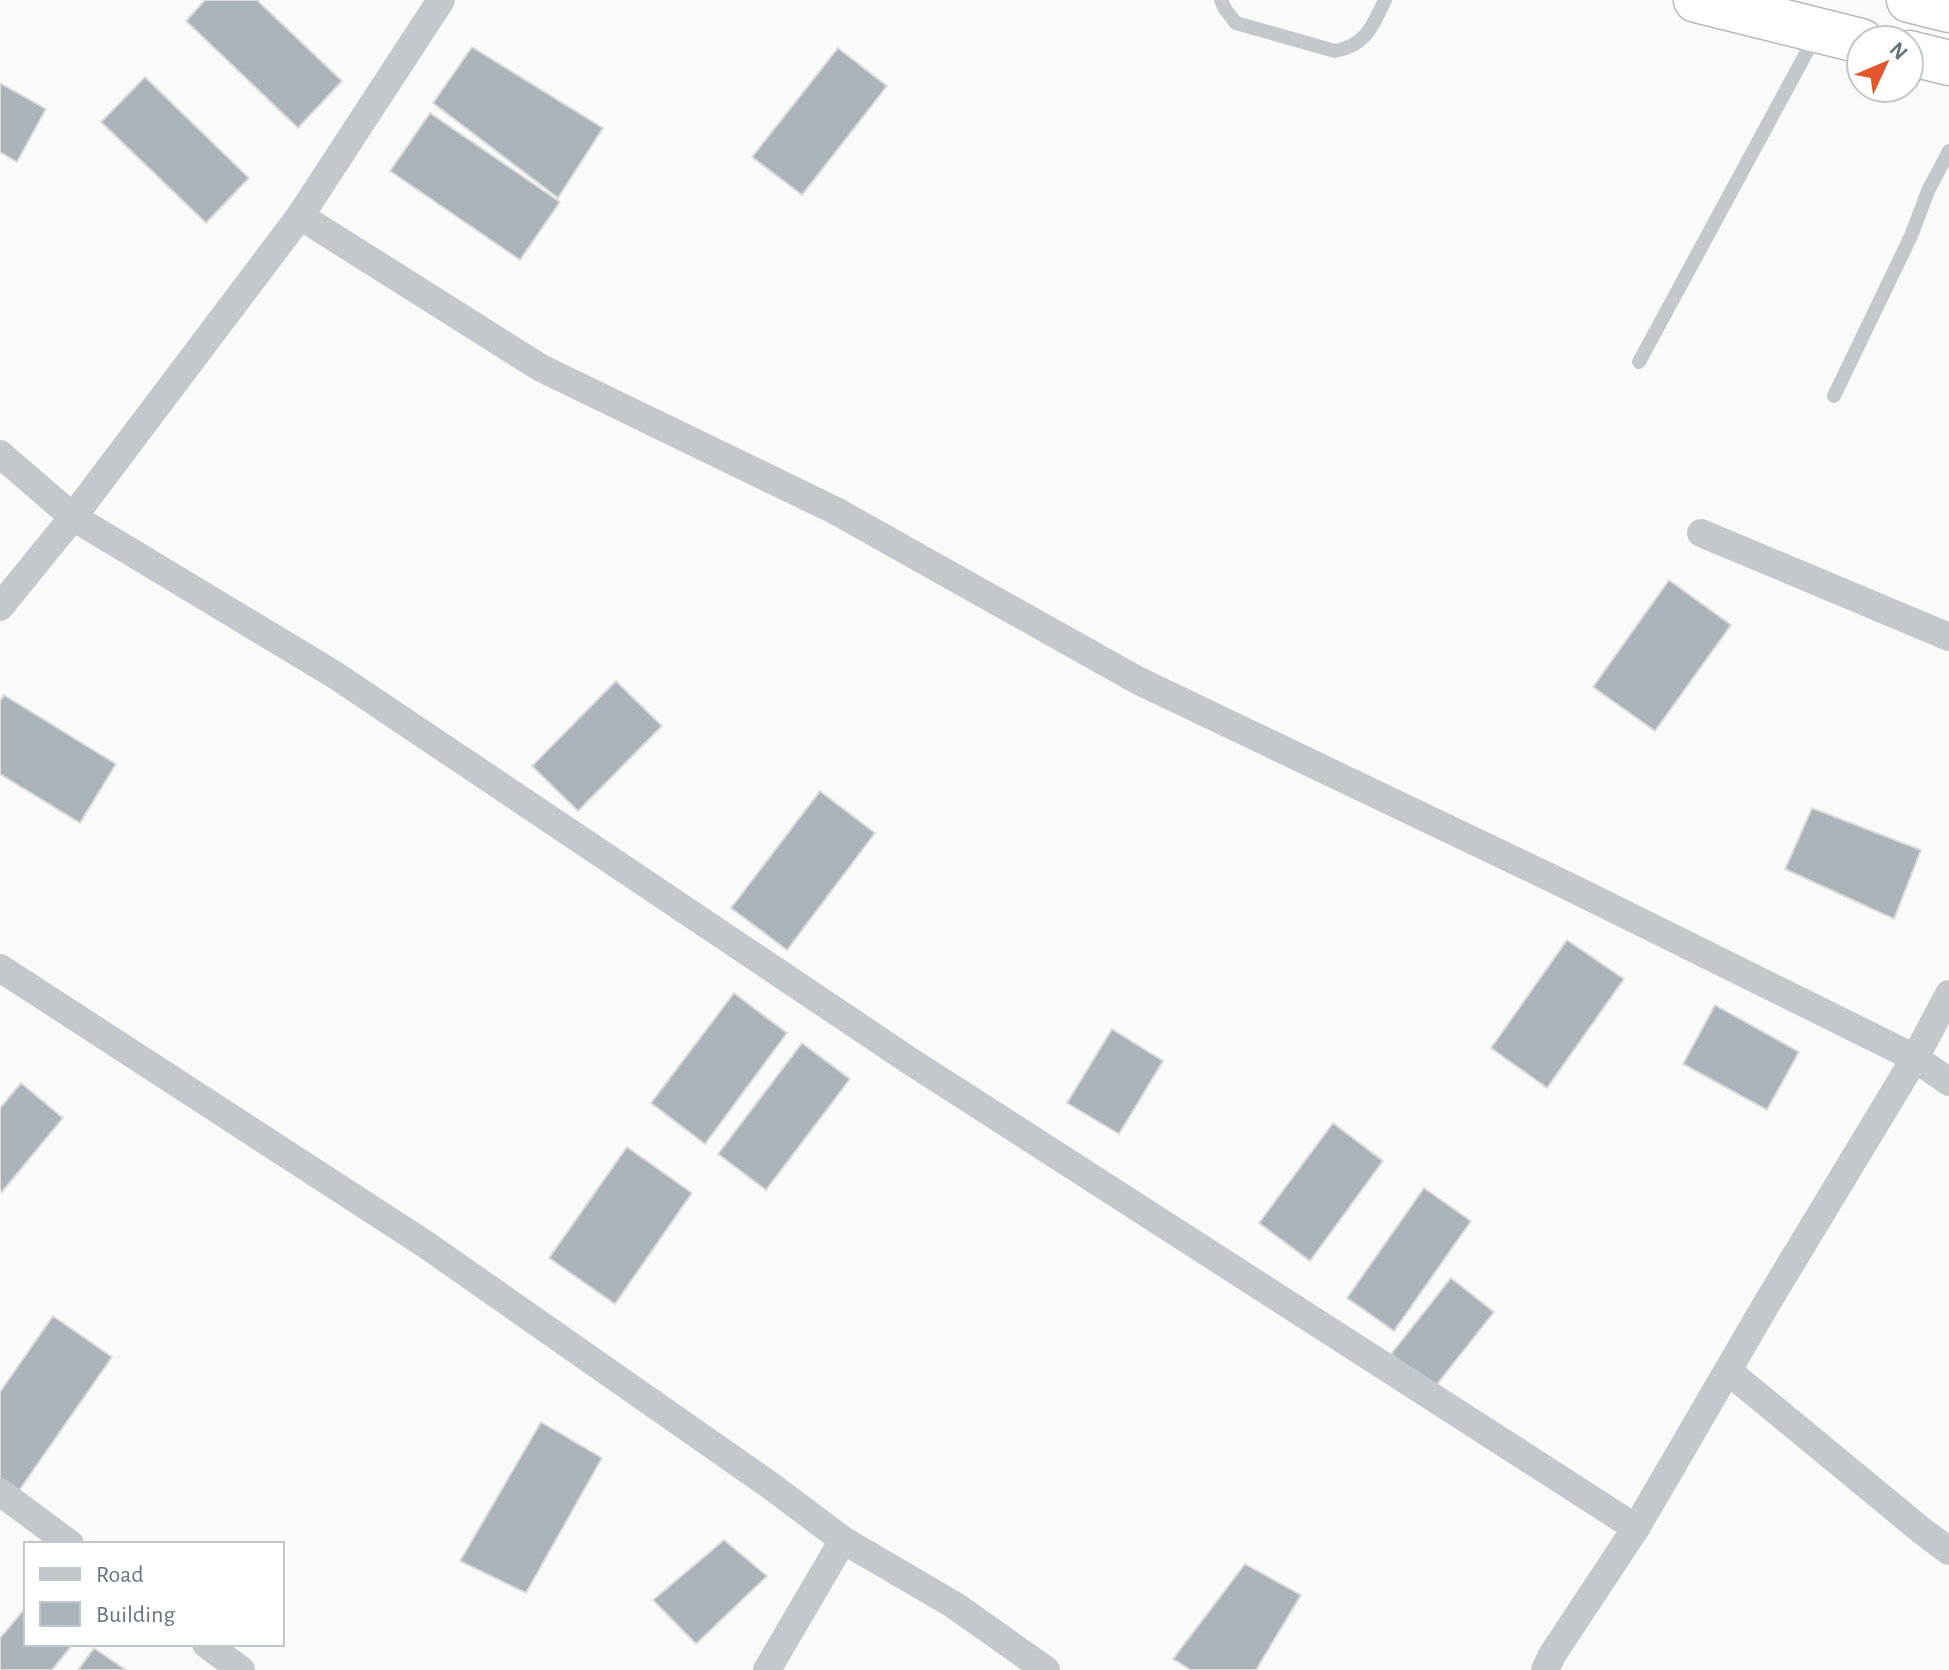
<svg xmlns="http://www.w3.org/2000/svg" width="1949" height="1670" font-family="'Alegreya Sans',sans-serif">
  <rect width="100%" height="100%" fill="#fafaf8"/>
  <g fill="#aab3b9" stroke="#dcdcda" stroke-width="2">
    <path d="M205,0H257L342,81L298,128L186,21Z"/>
    <path d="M472,47L603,128L558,198L433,103Z"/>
    <path d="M838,48L887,86L802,195L752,157Z"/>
    <path d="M145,77L249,178L206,223L101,122Z"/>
    <path d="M0,83L46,109L17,162L0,152Z"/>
    <path d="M430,113L560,202L520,260L390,171Z"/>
    <path d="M1669,580L1731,625L1655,731L1593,687Z"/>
    <path d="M616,681L662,726L578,811L532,766Z"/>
    <path d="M4,695L116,764L80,823L0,774V701Z"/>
    <path d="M820,791L875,833L787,950L731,908Z"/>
    <path d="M1812,808L1921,850L1894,919L1785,869Z"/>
    <path d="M1567,940L1624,979L1547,1088L1491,1048Z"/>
    <path d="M734,993L787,1033L705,1144L651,1103Z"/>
    <path d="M1715,1005L1799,1052L1767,1110L1683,1064Z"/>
    <path d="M1112,1029L1163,1061L1119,1134L1067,1103Z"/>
    <path d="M802,1043L850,1079L766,1190L718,1154Z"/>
    <path d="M21,1083L63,1118L2,1192L0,1190V1108Z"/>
    <path d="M1333,1123L1383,1161L1310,1261L1259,1223Z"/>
    <path d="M627,1147L692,1193L615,1304L549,1258Z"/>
    <path d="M1424,1188L1471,1221L1394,1331L1347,1298Z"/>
    <path d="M1451,1278L1494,1312L1434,1388L1391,1354Z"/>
    <path d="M53,1316L112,1357L18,1492L0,1479V1392Z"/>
    <path d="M541,1422L602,1458L526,1593L460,1561Z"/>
    <path d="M724,1540L767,1576L696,1644L653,1600Z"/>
    <path d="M1245,1564L1301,1595L1256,1670H1191L1173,1659Z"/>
    <path d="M26,1607V1644H73L52,1670H0V1638Z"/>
    <path d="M94,1648L126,1670H78Z"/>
  </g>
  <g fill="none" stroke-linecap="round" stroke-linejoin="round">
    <g stroke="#b4b9bd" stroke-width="47">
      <g id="highway">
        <path d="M1696,0L1861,41"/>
        <path d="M1909,0L1949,10"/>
        <path d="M1909,53L1949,63"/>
      </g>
    </g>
    <g stroke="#c3c8cc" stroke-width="14">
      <path d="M1221,0L1225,9L1236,23L1335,51C1366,45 1372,27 1385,0"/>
      <path d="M1639,362L1816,35"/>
      <path d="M1834,396L1911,236L1928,191L1949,151"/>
    </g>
    <g stroke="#c3c8cc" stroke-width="28">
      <path d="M300,216L541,368L836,511L1137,680L1574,889L1915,1058L1949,1082"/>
      <path d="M0,454L73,517L335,675L910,1061L1636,1528"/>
      <path d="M1701,533L1949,637"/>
      <path d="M0,607L73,517L300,216L441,0"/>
      <path d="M0,968L425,1244L771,1486L843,1540L954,1605L1046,1670"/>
      <path d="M1728,1371L1921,1530L1949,1551"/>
      <path d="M0,1492L70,1544"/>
      <path d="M206,1644L241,1670"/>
      <path d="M767,1670L843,1540"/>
      <path d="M1545,1670L1552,1655L1636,1528L1767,1303L1915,1058L1949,994"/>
    </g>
    <use href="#highway" stroke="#fff" stroke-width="44"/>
  </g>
  <rect x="24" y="1542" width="260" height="104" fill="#ffffff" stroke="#c1c8cd" stroke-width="2"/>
  <rect x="40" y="1568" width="40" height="12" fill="#c3c8cc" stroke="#c1c8cd" stroke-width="2"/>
  <text x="96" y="1582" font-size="24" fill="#657683">Road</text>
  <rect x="40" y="1602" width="40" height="24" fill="#aab3b9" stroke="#c1c8cd" stroke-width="2"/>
  <text x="96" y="1622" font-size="24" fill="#657683">Building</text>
  <g transform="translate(1885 64) rotate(46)"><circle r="38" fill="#ffffff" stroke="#c1c8cd" stroke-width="2"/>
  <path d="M0-6L14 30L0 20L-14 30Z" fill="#e4572e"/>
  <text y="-12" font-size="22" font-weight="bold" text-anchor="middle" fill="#657683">N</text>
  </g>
</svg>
